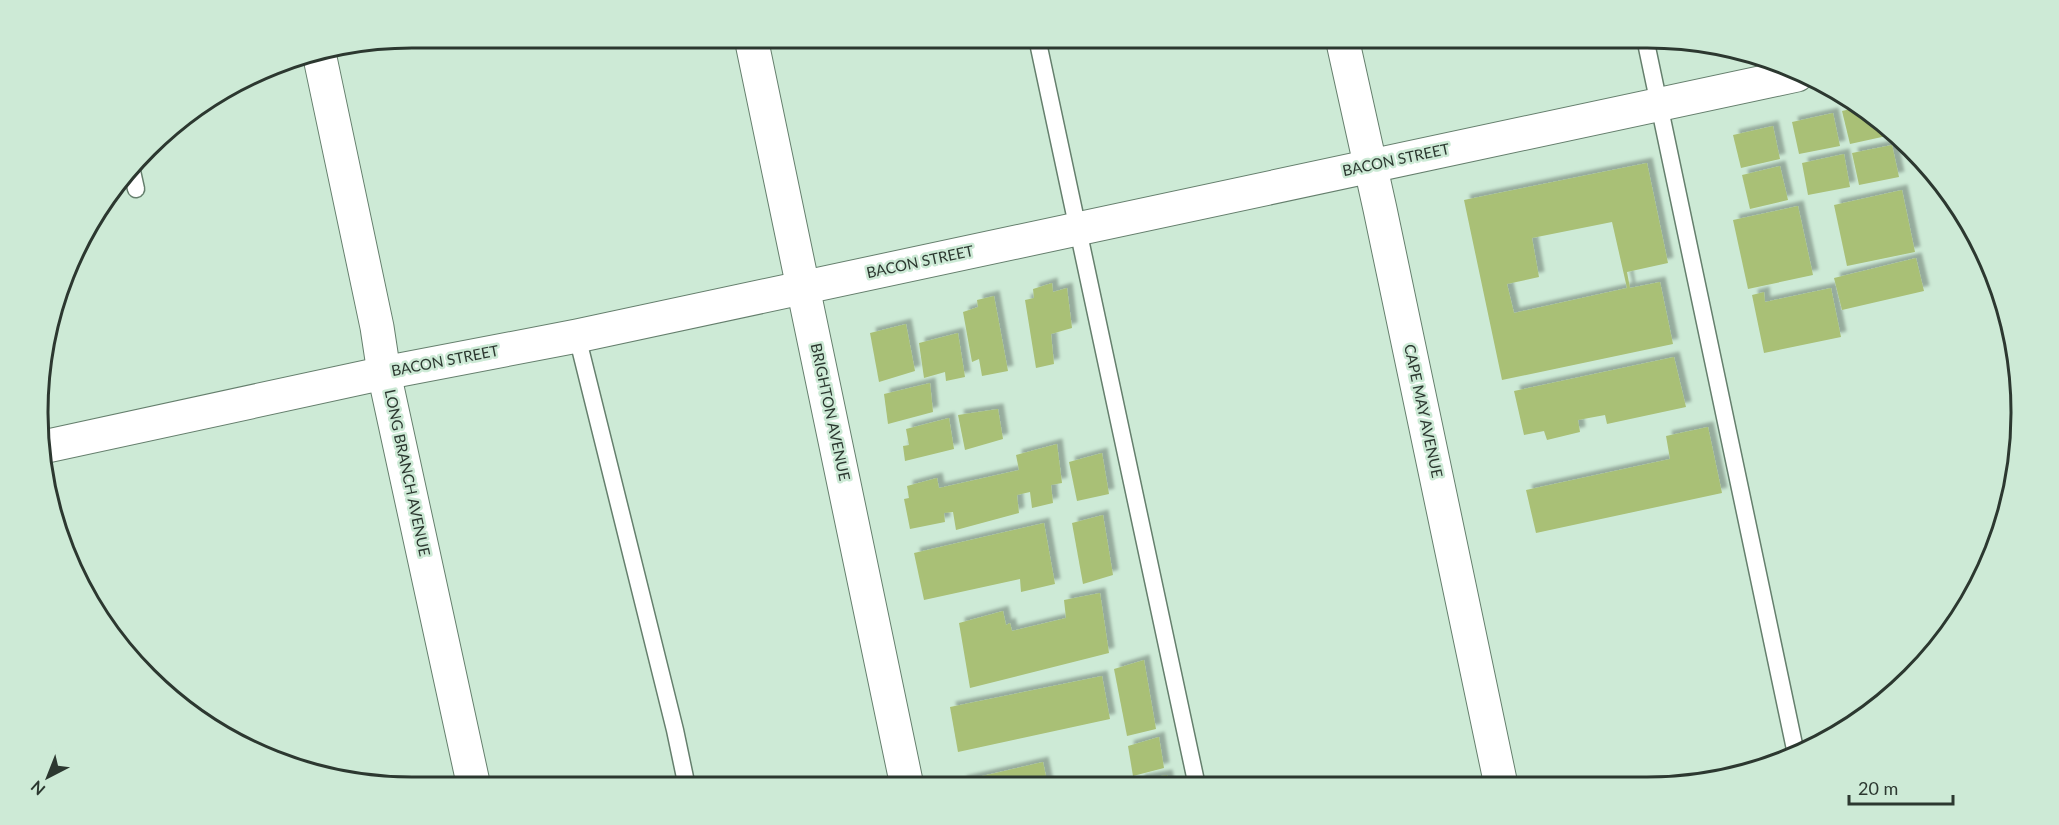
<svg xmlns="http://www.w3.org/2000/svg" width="2059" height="825" font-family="Lato,sans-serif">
  <defs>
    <filter id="shadow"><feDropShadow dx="5.5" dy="-5.5" stdDeviation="1.5" flood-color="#0004"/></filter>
  </defs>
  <rect width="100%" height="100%" fill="#cdead6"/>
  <g fill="#a9c076" fill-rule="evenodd" filter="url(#shadow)">
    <path d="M1855,108L1889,128L1891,135L1850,144L1842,111Z"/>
    <path d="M1833,113L1840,146L1799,154L1792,122Z"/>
    <path d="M1773,126L1780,159L1741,168L1733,135Z"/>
    <path d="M1892,145L1899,177L1859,185L1852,153Z"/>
    <path d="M1844,154L1850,187L1808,195L1802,163Z"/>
    <path d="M1647,163L1668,263L1627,272L1630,288L1660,282L1673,344L1502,380L1464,200ZM1612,222L1627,288L1514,313L1507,284L1539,277L1532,238Z"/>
    <path d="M1780,166L1788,200L1750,209L1742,175Z"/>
    <path d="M1902,190L1915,252L1847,266L1834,205Z"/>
    <path d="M1798,206L1813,275L1748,289L1733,220Z"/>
    <path d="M1916,258L1924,291L1842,310L1834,278Z"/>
    <path d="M1052,283L1053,292L1067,288L1072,328L1051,334L1054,364L1036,368L1025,300L1034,298L1033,289Z"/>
    <path d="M1831,288L1841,337L1764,353L1752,295L1764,292L1765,302Z"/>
    <path d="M994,296L1008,371L982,376L979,359L972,362L963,312L978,307L977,300Z"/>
    <path d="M906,324L915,371L879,382L870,333Z"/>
    <path d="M958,333L965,377L946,381L945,372L924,378L919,343Z"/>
    <path d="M1674,357L1686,407L1607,424L1605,415L1578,420L1580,432L1547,440L1544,431L1524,435L1514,391Z"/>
    <path d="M930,383L933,412L888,424L884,394Z"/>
    <path d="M998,409L1003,439L965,450L958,415Z"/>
    <path d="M949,418L954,449L905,461L903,446L909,445L906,429Z"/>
    <path d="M1708,427L1722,493L1536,533L1526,490L1670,459L1666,436Z"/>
    <path d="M1057,444L1062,483L1051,485L1053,503L1032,508L1030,492L1017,495L1019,513L956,530L953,512L944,513L945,522L910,529L904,499L909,498L907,486L937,478L939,488L1019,470L1016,455Z"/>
    <path d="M1102,453L1109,494L1077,501L1069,462Z"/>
    <path d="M1103,515L1113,575L1083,584L1072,523Z"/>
    <path d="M1044,523L1055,584L1021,592L1020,579L924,600L914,553Z"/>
    <path d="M1100,593L1109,653L970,688L959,623L1003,611L1006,625L1010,623L1012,631L1066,618L1064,600Z"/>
    <path d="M1144,660L1156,729L1127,736L1114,669Z"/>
    <path d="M1102,676L1110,719L958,752L950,707Z"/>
    <path d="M1159,737L1164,768L1133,776L1128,746Z"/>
    <path d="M1043,762L1048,786H962L961,781Z"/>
    <path d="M1167,775L1169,786H1140L1139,780Z"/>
  </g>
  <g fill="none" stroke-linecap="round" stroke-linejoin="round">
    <g stroke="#657f6d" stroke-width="19">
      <g id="service">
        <path d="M1037,38L1197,786"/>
        <path d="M1645,38L1796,754"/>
        <path d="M132,171L136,189"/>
        <path d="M577,336L675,730L687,787"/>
      </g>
    </g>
    <g stroke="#657f6d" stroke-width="35">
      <g id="minor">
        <path d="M751,38L907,786"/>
        <path d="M1342,38L1380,209L1501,785"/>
        <path d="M319,53L377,327L384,373L474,787"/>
      </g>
    </g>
    <g stroke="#657f6d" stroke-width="35">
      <path id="tertiary" d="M43,447L384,373L577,336L1797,75"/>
    </g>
    <use href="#service" stroke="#fff" stroke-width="16"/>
    <use href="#minor" stroke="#fff" stroke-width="33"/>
    <use href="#tertiary" stroke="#fff" stroke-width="33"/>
  </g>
  <g text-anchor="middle" stroke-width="5" stroke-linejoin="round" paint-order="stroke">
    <g font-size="15" fill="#2c3830" stroke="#cdead6">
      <text transform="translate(1396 160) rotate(-12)" y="5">BACON STREET</text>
      <text transform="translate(920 262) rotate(-12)" y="5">BACON STREET</text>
      <text transform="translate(445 361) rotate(-11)" y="5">BACON STREET</text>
      <text transform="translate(1423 411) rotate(78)" y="5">CAPE MAY AVENUE</text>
      <text transform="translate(830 412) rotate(78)" y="5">BRIGHTON AVENUE</text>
      <text transform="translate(407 473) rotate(78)" y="5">LONG BRANCH AVENUE</text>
    </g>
  </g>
  <path d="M0 0H2059V825H0ZM412 48H1647A364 364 0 0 1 2011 412V413A364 364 0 0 1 1647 777H412A364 364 0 0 1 48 413V412A364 364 0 0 1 412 48Z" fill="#cdead6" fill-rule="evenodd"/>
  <path fill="none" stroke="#2c3830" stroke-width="3" d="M412 48H1647A364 364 0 0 1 2011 412V413A364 364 0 0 1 1647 777H412A364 364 0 0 1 48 413V412A364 364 0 0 1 412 48Z"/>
  <g transform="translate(48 777) rotate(222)" stroke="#cdead6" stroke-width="4.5" paint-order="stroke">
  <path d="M0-4.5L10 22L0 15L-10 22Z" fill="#2c3830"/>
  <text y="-9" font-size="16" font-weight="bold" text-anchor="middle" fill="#2c3830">N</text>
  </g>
  <path d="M1849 795v9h104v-9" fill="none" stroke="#2c3830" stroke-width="3"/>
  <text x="1858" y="795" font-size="18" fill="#2c3830" stroke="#cdead6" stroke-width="4.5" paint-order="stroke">20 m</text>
</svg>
